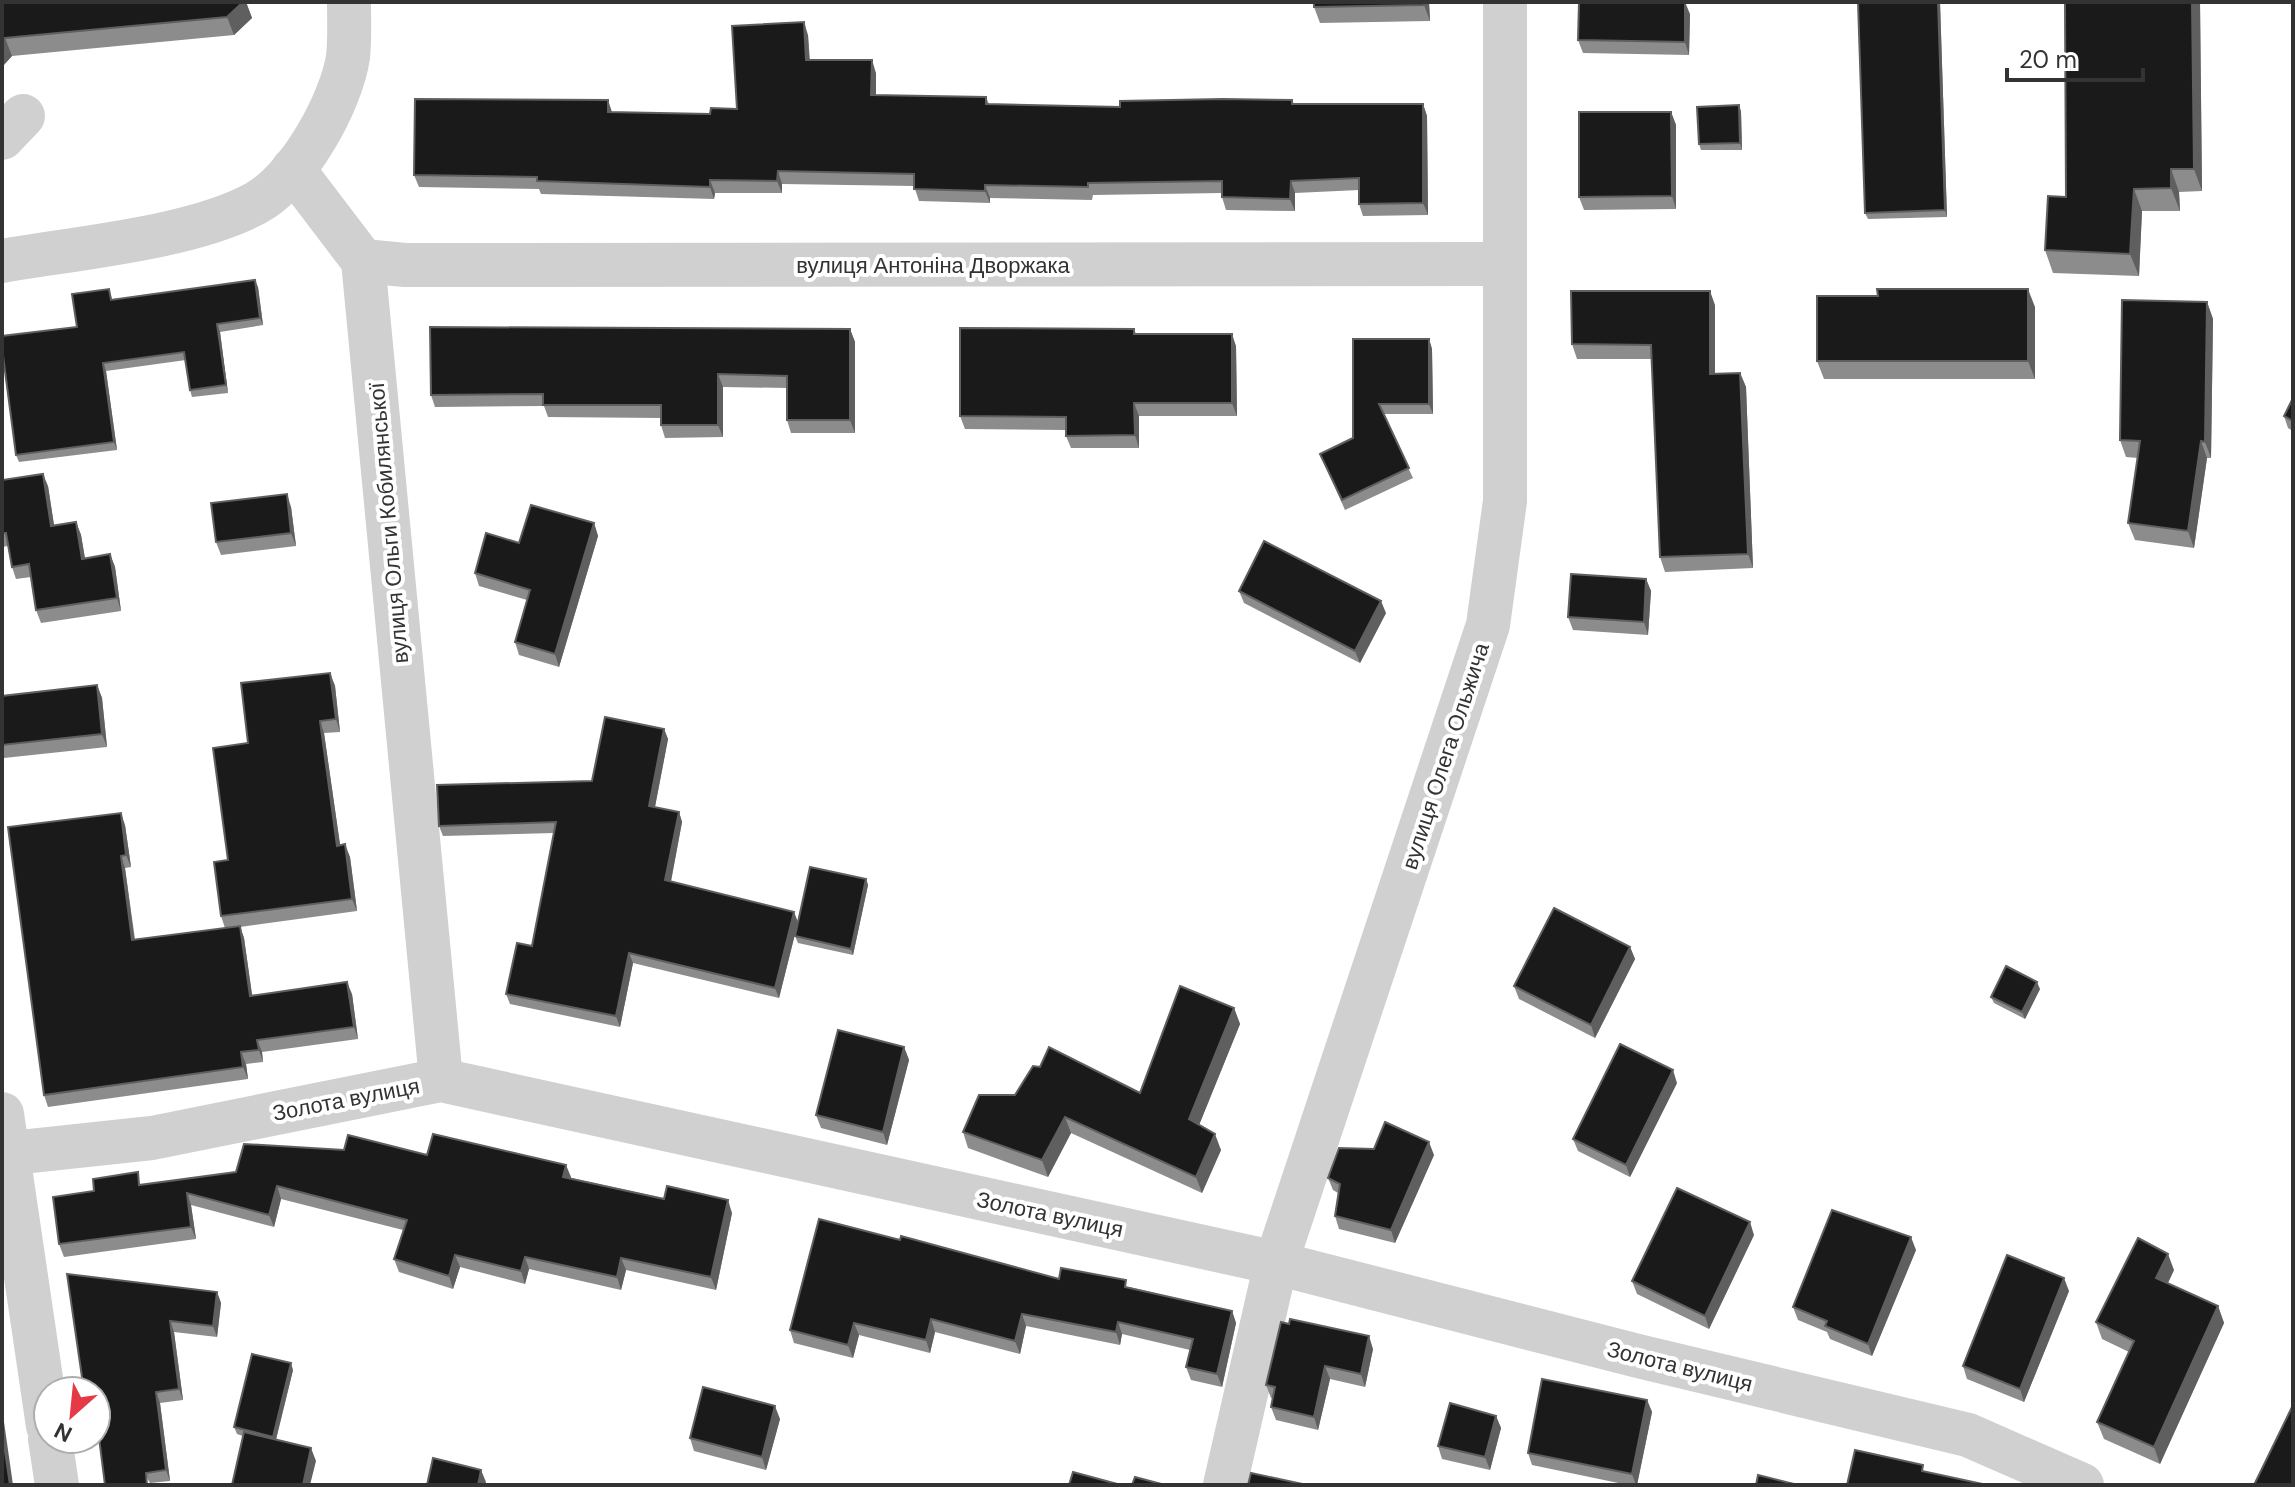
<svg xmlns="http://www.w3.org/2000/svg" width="2295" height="1487" font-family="'DM Sans',sans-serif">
  <rect width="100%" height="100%" fill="#fff"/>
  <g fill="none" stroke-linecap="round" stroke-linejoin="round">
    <g stroke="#d0d0d0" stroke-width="44">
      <path d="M2,138L23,116"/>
      <path d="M293,169L363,261L441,1080"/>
      <path d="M2,261C76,248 192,238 256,203C298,180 341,103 348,57C350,39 349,20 349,2"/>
      <path d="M363,261L405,265L1504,264"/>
      <path d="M2,1114L48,1426"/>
      <path d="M2,1154L152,1138L441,1080L1276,1263L1638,1356L1968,1435L2082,1485"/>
      <path d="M50,1439L57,1485"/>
      <path d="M1225,1485L1276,1263L1488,625L1505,501V2"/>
    </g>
  </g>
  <g fill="#8c8c8c">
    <path d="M2,2H246L252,18L234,35L12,56L2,67Z"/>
    <path d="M1429,2L1430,21L1320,23L1314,7Z"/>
    <path d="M1940,2L1947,217L1868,219L1865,213Z"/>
    <path d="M2200,2L2202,191L2179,192L2180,211H2142L2139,276L2053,273L2045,250L2066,197Z"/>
    <path d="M1690,14L1689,55L1583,53L1578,40Z"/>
    <path d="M808,35L810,60L876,73V96L986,97L989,104L1120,107L1292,100L1294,104H1423L1427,116L1428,215L1363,216L1359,204V190L1295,193V211L1226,210L1222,197V193L1093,195L1092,200L990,198V203L919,201L914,186L782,184V193H715L714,199L541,194L539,189L419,187L414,175L612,112L710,114L737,109Z"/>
    <path d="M1739,105L1741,112L1742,150H1701L1699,144Z"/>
    <path d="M1671,112L1676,125V209L1584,210L1579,197Z"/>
    <path d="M258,287L263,325L220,332L228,393L192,397L190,390L186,360L106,371L117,450L19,462L16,455L77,327L109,289L112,299Z"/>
    <path d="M2207,302L2213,319L2211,458H2207L2194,548L2135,540L2128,523L2138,458L2126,457L2120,440Z"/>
    <path d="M1715,305V374L1740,373L1746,387L1753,568L1665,572L1660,557L1652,359H1577L1572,344Z"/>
    <path d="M2035,307V379H1824L1817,361Z"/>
    <path d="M850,329L855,342V433H791L787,420V388L723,387V437L665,438L661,425V418L548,417L544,406L435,407L431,395Z"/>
    <path d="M1134,329L1136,334L1236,346L1237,416H1139V448H1071L1066,436V430L965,429L960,416Z"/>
    <path d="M1429,339L1432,349L1433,414H1383L1413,478L1345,510L1320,454L1353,438Z"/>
    <path d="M2293,398V431L2288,428L2284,416Z"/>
    <path d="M2,480L48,486L54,525L76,522L81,535L85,558L110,554L115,567L121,611L41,623L36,610L31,577L16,579L12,567L8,546L2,547Z"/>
    <path d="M291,507L296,546L221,555L216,542Z"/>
    <path d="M594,523L598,536L559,667L519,655L515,642L527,600L479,586L475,573L519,543Z"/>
    <path d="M1646,579L1651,591L1648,635L1573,630L1568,617Z"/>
    <path d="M1239,591L1386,613L1360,663L1244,603Z"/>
    <path d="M330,673L335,686L340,732L324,733L340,845L350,857L357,911L240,927L244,938L252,996L352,994L358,1039L262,1052L263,1062L246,1064L248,1079L48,1107L44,1095L125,825L131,867L125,868L135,939L225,928L221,916L228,860L248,743Z"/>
    <path d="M97,685L102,698L107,747L4,758L2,754V696Z"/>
    <path d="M664,729L668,739L655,807L679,812L682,822L671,882L798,922L779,998L633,963L620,1027L510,1004L506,994L532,946L554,833L443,836L439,826L592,781Z"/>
    <path d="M866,879L868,885L853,955L798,943L795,936Z"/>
    <path d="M1630,947L1635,959L1595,1038L1519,999L1514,986Z"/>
    <path d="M2040,989L2025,1019L1994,1003L1991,997Z"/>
    <path d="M1234,1008L1240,1024L1199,1125L1221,1150L1202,1193L1071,1133L1048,1177L968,1148L963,1132L1140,1093Z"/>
    <path d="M904,1047L909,1060L887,1145L821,1128L816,1115Z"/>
    <path d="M1677,1083L1630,1177L1578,1151L1573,1139Z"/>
    <path d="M1374,1149L1434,1155L1395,1243L1339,1229L1335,1216L1338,1193L1333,1190L1328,1178Z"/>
    <path d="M427,1155L571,1177V1178L732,1213L716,1290L626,1270L621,1290L529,1269L525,1284L460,1267L453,1289L399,1272L394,1259L403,1230L281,1199L274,1227L191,1205L196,1239L64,1257L59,1244L142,1185Z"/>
    <path d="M1754,1235L1709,1329L1637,1294L1632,1281Z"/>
    <path d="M900,1240L1059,1279L1129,1287L1232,1311L1236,1323L1222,1387L1191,1380L1186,1367L1190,1350L1122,1334L1120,1345L1026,1326L1020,1354L935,1332L930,1353L859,1335L853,1358L794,1343L790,1330Z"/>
    <path d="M1916,1250L1872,1356L1830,1339L1827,1332L1798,1320L1793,1307Z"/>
    <path d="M2174,1270L2168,1283L2218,1306L2224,1323L2160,1464L2104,1439L2097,1422L2129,1352L2102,1339L2096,1322Z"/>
    <path d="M67,1274L217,1292L221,1303L217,1337L174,1332L183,1400L160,1403L170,1481L150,1483L96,1391Z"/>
    <path d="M2069,1291L2024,1402L1967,1379L1963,1366Z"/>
    <path d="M1373,1349L1365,1387L1330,1379L1318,1430L1276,1420L1271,1407L1273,1398H1271L1266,1385Z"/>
    <path d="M293,1370L276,1440L316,1461L237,1434L234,1427Z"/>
    <path d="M1647,1400L1652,1412L1637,1485H1628L1532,1465L1528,1453Z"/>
    <path d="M1496,1416L1501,1428L1490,1470L1442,1459L1438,1446Z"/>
    <path d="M780,1419L766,1470L694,1451L690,1438Z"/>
  </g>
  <g fill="#5f5f5f">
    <path d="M243,2H246L252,18L234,35L227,17Z"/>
    <path d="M1424,2H1429L1430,21L1424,5Z"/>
    <path d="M1685,2L1690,14L1689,55L1685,42Z"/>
    <path d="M1938,2H1940L1947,217L1945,210Z"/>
    <path d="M2192,2H2200L2202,191L2194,169Z"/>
    <path d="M804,22L808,35L810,72L806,60Z"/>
    <path d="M5,38L12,56L2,67V42Z"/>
    <path d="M872,60L876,73V108L871,95Z"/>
    <path d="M608,100L612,112H608Z"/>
    <path d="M1423,104L1427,116L1428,215L1423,203Z"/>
    <path d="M1739,105L1741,112L1742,150L1740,143Z"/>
    <path d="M1671,112L1676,125V209L1672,196Z"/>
    <path d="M2171,169L2179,192L2180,211L2171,188Z"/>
    <path d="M778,171L782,184V193L777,181Z"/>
    <path d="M710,180L715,193L714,199L710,187Z"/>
    <path d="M1291,181L1295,193V211L1290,199Z"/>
    <path d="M985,185L990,198V203L985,191Z"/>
    <path d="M2134,189L2142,211L2139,276L2130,254Z"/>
    <path d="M255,280L258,287L263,325L260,318Z"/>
    <path d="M2028,289L2035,307V379L2028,361Z"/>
    <path d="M1710,291L1715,305V389L1710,374Z"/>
    <path d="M2207,302L2213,319L2211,458L2205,442Z"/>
    <path d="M217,324L220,332L228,393L226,385Z"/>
    <path d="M850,329L855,342V433L850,420Z"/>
    <path d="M1232,334L1236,346L1237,416L1232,403Z"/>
    <path d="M1429,339L1432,349L1433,414L1429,404Z"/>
    <path d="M103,363L106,371L117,450L114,442Z"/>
    <path d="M1740,373L1746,387L1753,568L1748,554Z"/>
    <path d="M718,374L723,387V437L718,425Z"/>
    <path d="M1134,403L1139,416V448L1135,435Z"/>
    <path d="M2201,441L2207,458L2194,548L2188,531Z"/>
    <path d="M43,474L48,486L56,538L51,526Z"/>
    <path d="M287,494L291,507L296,546L291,533Z"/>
    <path d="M76,522L81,535L87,571L82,559Z"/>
    <path d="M594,523L598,536L559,667L555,654Z"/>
    <path d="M110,554L115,567L121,611L117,598Z"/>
    <path d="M1646,579L1651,591L1648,635L1644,622Z"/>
    <path d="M1381,601L1386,613L1360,663L1355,651Z"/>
    <path d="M330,673L335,686L340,732L336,719Z"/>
    <path d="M97,685L102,698L107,747L102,734Z"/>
    <path d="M320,721L324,733L342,858L337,846Z"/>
    <path d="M664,729L668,739L653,817L649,806Z"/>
    <path d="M679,812L682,822L669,891L665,880Z"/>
    <path d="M121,813L125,825L131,867L126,855Z"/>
    <path d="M345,844L350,857L357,911L352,899Z"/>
    <path d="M121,856L125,868L136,952L132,940Z"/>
    <path d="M866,879L868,885L853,955L851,949Z"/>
    <path d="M794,912L798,922L779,998L775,988Z"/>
    <path d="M240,926L244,938L254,1008L250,996Z"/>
    <path d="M1630,947L1635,959L1595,1038L1591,1025Z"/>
    <path d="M629,953L633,963L620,1027L616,1016Z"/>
    <path d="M347,982L352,994L358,1039L354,1027Z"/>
    <path d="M2037,982L2040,989L2025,1019L2022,1012Z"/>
    <path d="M1234,1008L1240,1024L1195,1135L1189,1119Z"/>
    <path d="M257,1040L262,1052L263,1062L259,1050Z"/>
    <path d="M904,1047L909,1060L887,1145L883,1132Z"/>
    <path d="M241,1052L246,1064L248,1079L243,1067Z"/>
    <path d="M1673,1070L1677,1083L1630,1177L1626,1165Z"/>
    <path d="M1065,1117L1071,1133L1048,1177L1042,1160Z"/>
    <path d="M1215,1134L1221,1150L1202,1193L1196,1177Z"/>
    <path d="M1429,1142L1434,1155L1395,1243L1391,1230Z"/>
    <path d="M566,1165L571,1177L568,1189L563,1177Z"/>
    <path d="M277,1186L281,1199L274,1227L269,1215Z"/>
    <path d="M187,1193L191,1205L196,1239L191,1227Z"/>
    <path d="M728,1200L732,1213L716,1290L711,1277Z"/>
    <path d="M1750,1222L1754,1235L1709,1329L1705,1316Z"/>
    <path d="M1911,1237L1916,1250L1872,1356L1868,1344Z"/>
    <path d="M2168,1254L2174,1270L2162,1295L2156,1278Z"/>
    <path d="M455,1255L460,1267L453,1289L449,1276Z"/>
    <path d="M525,1257L529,1269L525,1284L521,1271Z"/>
    <path d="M621,1258L626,1270L621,1290L617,1277Z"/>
    <path d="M2064,1278L2069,1291L2024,1402L2020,1389Z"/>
    <path d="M217,1292L221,1303L217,1337L213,1326Z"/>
    <path d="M2218,1306L2224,1323L2160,1464L2154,1447Z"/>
    <path d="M1232,1311L1236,1323L1222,1387L1217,1374Z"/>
    <path d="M1022,1314L1026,1326L1020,1354L1015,1341Z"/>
    <path d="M931,1319L935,1332L930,1353L926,1340Z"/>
    <path d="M170,1321L174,1332L183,1400L179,1389Z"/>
    <path d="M1118,1322L1122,1334L1120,1345L1116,1332Z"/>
    <path d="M854,1323L859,1335L853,1358L848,1345Z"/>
    <path d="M1369,1336L1373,1349L1365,1387L1361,1374Z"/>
    <path d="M291,1363L293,1370L275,1443L273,1437Z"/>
    <path d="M1325,1366L1330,1379L1318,1430L1314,1417Z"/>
    <path d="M156,1392L160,1403L170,1481L166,1470Z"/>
    <path d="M1647,1400L1652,1412L1637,1485H1636L1632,1474Z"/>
    <path d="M775,1406L780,1419L766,1470L762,1457Z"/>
    <path d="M2,1408L13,1485H10L2,1431Z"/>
    <path d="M1496,1416L1501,1428L1490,1470L1485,1457Z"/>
    <path d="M311,1448L316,1461L310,1485H303Z"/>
    <path d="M481,1470L486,1482L485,1485H478Z"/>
  </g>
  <g fill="#1a1a1a" stroke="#5f5f5f" stroke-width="2">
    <path d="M2,2H243L227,17L5,38L2,42Z"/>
    <path d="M1314,2H1424V5L1314,7Z"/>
    <path d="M1579,2H1685V42L1578,40Z"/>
    <path d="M1858,2H1938L1945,210L1865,213Z"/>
    <path d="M2065,2H2192L2194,169H2171V188L2134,189L2130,254L2045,250L2048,196L2066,197Z"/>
    <path d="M804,22L806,60H872L871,95L986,97V104L1120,107V101L1223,99L1292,100V104H1423V203L1359,204V178L1291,181L1290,199L1222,197V181L1088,183V187L985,185V191L914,189V174L778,171L777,181L710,180V187L537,181V177L414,175L415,99L608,100V112L710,114L711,108L737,109L732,26Z"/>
    <path d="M1739,105L1740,143L1699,144L1697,107Z"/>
    <path d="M1579,112H1671L1672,196L1579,197Z"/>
    <path d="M255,280L260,318L217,324L226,385L190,390L184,352L103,363L114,442L16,455L2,348V336L77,327L72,294L109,289L111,300Z"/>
    <path d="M1877,289H2028V361H1817V296H1878Z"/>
    <path d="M1571,291H1710V374L1740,373L1748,554L1660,557L1651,345L1572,344Z"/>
    <path d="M2122,300L2207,302L2205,442L2201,441L2188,531L2128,523L2140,441L2120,440Z"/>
    <path d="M430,327L850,329V420H787V376L718,374V425H661V405H543V394L431,395Z"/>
    <path d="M960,328L1134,329V334H1232V403H1134L1135,435L1066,436V417L960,416Z"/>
    <path d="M1353,339H1429V404H1379L1409,468L1342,500L1320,454L1353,438Z"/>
    <path d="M2293,398V421L2284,416Z"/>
    <path d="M43,474L51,526L76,522L82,559L110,554L117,598L36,610L29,564L12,567L6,533H2V480Z"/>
    <path d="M287,494L291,533L216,542L211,503Z"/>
    <path d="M531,505L594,523L555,654L515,642L530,590L475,573L486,533L519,543Z"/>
    <path d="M1264,541L1381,601L1355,651L1239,591Z"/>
    <path d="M1571,574L1646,579L1644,622L1568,617Z"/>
    <path d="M330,673L336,719L320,721L337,846L345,844L352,899L221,916L214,862L228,860L213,748L248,743L241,683Z"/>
    <path d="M97,685L102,734L2,745V696Z"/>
    <path d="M605,717L664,729L649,806L679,812L665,880L794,912L775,988L629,953L616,1016L506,994L517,943L532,946L556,822L439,826L437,785L592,781Z"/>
    <path d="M121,813L126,855L121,856L132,940L240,926L250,996L347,982L354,1027L257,1040L259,1050L241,1052L243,1067L44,1095L8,827Z"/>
    <path d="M810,867L866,879L851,949L795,936Z"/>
    <path d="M1554,908L1630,947L1591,1025L1514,986Z"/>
    <path d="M2006,966L2037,982L2022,1012L1991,997Z"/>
    <path d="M1180,986L1234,1008L1189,1119L1215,1134L1196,1177L1065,1117L1042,1160L963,1132L979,1095H1015L1033,1066L1040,1067L1049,1047L1140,1093Z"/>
    <path d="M838,1030L904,1047L883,1132L816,1115Z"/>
    <path d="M1620,1044L1673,1070L1626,1165L1573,1139Z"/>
    <path d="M1385,1122L1429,1142L1391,1230L1335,1216L1340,1184L1328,1178L1339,1148L1374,1149Z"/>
    <path d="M433,1134L566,1165L563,1177L664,1199L667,1186L728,1200L711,1277L621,1258L617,1277L525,1257L521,1271L455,1255L449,1276L394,1259L407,1220L277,1186L269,1215L187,1193L191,1227L59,1244L53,1197L94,1191L93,1179L138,1172L139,1185L236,1172L244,1144L344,1150L348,1135L427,1155Z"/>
    <path d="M1677,1188L1750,1222L1705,1316L1632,1281Z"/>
    <path d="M1832,1210L1911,1237L1868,1344L1825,1326L1827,1321L1793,1307Z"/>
    <path d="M819,1219L900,1240L901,1236L1059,1279L1061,1268L1126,1280L1125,1287L1232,1311L1217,1374L1186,1367L1193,1339L1118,1322L1116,1332L1022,1314L1015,1341L931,1319L926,1340L854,1323L848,1345L790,1330Z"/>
    <path d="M2138,1238L2168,1254L2156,1278L2218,1306L2154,1447L2097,1422L2134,1341L2096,1322Z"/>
    <path d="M2007,1255L2064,1278L2020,1389L1963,1366Z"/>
    <path d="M67,1274L217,1292L213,1326L170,1321L179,1389L156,1392L166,1470L146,1473L147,1485H105L96,1414V1391H84Z"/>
    <path d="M1290,1319L1369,1336L1361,1374L1325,1366L1314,1417L1271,1407L1275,1387L1266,1385L1281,1322L1289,1324Z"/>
    <path d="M252,1354L291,1363L273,1437L234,1427Z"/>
    <path d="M1542,1379L1647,1400L1632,1474L1528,1453Z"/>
    <path d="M703,1387L775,1406L762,1457L690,1438Z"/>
    <path d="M1450,1403L1496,1416L1485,1457L1438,1446Z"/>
    <path d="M2293,1405V1485H2254Z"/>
    <path d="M2,1431L10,1485H2Z"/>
    <path d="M244,1432L311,1448L303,1485H232Z"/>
    <path d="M1855,1450L1923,1465L1922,1471L1987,1485H1847Z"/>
    <path d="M433,1458L481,1470L478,1485H427Z"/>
    <path d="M1073,1472L1121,1485H1069Z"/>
    <path d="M1251,1473L1307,1485H1248Z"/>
    <path d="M1758,1475L1798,1485H1756Z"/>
    <path d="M1135,1477L1165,1485H1132Z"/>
  </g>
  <g text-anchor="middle" stroke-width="8" stroke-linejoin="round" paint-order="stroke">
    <g font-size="22" fill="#333" stroke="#fff">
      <text x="933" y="273">вулиця Антоніна Дворжака</text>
      <text transform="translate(388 523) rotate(-95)" y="8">вулиця Ольги Кобилянської</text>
      <text transform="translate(1445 756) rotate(-72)" y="8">вулиця Олега Ольжича</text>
      <text transform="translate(346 1099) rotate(-11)" y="8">Золота вулиця</text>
      <text transform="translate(1050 1214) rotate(12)" y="8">Золота вулиця</text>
      <text transform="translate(1680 1366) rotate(14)" y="8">Золота вулиця</text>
    </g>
  </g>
  <rect width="2295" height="1487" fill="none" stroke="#333333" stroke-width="8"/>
  <g transform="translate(72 1415) rotate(207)"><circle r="38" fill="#ffffff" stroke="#adadad" stroke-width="2"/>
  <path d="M0-6L14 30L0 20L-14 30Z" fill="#e63946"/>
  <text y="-12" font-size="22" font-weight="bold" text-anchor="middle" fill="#333333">N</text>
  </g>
  <path d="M2007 68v12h136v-12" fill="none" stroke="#333333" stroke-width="4"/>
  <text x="2019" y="68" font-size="24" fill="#333333" stroke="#ffffff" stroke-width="6" paint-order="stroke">20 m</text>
</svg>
